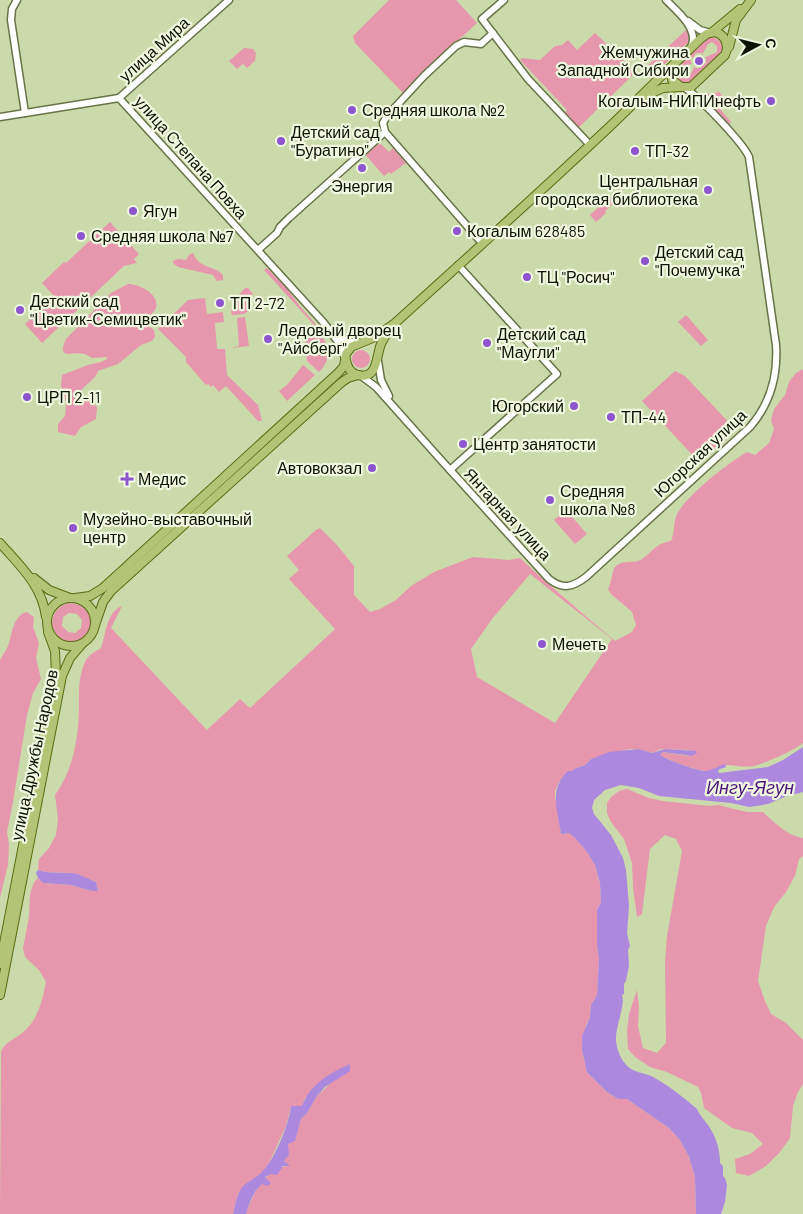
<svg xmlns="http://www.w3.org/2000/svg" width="803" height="1214" font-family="Barlow,sans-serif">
  <rect width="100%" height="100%" fill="#cbdaaa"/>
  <g fill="#e797ad" fill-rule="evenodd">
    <path d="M389,0H456L477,23L410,85L404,94L355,43L353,36Z"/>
    <path d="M686,30L689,34L688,43L649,78L642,71Z"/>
    <path d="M595,33L636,72L578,128L564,113L567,110L520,60L522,58L540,60L555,46L562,45L568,40L577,50Z"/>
    <path d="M712,37L717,39L722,44L723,51L721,55L690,83H680C675,78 673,72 677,65L704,40ZM712,42L717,46V52L704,58H706V64L704,63L701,66V68H695V66L689,77C685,80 681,78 679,74L680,69L693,63H691V57L693,58L696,53H702V55L708,44Z"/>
    <path d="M244,48L253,49L256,53L255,61L247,68L243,64L237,69L229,61Z"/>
    <path d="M719,92L726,100L719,108L731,122L728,125L701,95L702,93L706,97L708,94Z"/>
    <path d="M381,144L389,152L393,148L406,163L391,174L389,172L384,176L364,153L372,146Z"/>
    <path d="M618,190L624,197L619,201L617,200L605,211L606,213L596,222L590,215Z"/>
    <path d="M110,222L139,254L134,259L137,263L124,266L42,343L25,324L54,296L42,283L64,262L66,263Z"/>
    <path d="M193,253C199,269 214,265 223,275V280L217,281L213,275L178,267L173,263V261L178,259L186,260L189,255Z"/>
    <path d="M267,268L286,287L299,305L326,336L325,337L264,270Z"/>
    <path d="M128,284C139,284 160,294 156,308C154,314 145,317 142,322L154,330L155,337L152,341L141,345L118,364L98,371C95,381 84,384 79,394L90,400L97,407L96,419L81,427L75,436L58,432V424L65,416L66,402L61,386L62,375L88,365L101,362L107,359V357L92,358C90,357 86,354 84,354C73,351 56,361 66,339L111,293Z"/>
    <path d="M245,288H248L253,294L245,301L249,305L246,308L249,311L244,314L232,315L231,312L236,298Z"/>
    <path d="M205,298L207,314L223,312L224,322L215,323L217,349H225L227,375L258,405L262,421H258L226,386L219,392L213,385L211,387L208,384L206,385L186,362V357L158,329L188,300Z"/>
    <path d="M686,315L708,340L701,346L678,322Z"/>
    <path d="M245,317L249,346L230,348L239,346L237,318Z"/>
    <path d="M316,330C330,345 334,355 319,372L307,361L305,341Z"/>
    <circle cx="361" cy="359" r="9"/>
    <path d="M303,365L315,375L287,401L279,391L287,385Z"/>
    <path d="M803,369V743C795,750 764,764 754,766C744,768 735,765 726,765C720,765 714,770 708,771C701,772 666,760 660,755L663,752L688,756L689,750L661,749L652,753L637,749H629L591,759L585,765L574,769L559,782L555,791V798L557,804L561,834L569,833L575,838L587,852L595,865L600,883L601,902L597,910V946L599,958L597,996L591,1005L590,1017L586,1025L582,1050L587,1072L607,1092L618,1099H627L669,1128L680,1140L689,1157L695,1177L696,1214H246C251,1196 268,1165 289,1166L284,1161L288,1144L297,1132L301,1119L307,1113L317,1096L332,1082L305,1098L302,1106H291L286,1126L269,1163L263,1172L238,1193L233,1214H0L1,1051C6,1042 11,1041 18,1036C37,1024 42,1002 46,982L39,970L25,957L23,948L29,917L30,894L34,882L38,878L43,883L71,885L92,891L98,890L96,882C88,879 78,873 70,873C58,872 49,874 38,870L39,859L49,848L56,835L58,819L55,795C73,770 78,740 79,710C79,695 78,674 86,660C90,654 96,651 101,648C106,635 106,612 122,606L111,628L207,730L240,699L250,708L335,629L289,579L299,570L287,556L316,530L320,528L337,545L354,566V595L370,612L380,609L396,600L411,586L434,572L473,557L509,560L520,558C551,587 583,614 615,641L632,632L636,625L632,612L611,594L608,589C612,582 612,570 615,567C621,560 630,563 638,561C646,558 650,551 656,547C661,543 666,542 671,541C675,532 673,523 677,514C688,494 727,464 747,452L755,455L769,443L774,429L771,420L774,409L785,395L789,382L796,373ZM530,574L612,639L555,723L477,677L471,649L492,619Z"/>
    <path d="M675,371L685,376L736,430L700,463L642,401Z"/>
    <path d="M566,510L587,534L575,544L554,520Z"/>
    <path d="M68,603C80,603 87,608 91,619C92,645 60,650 52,626C52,614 57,607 68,603ZM69,613L77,614L82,620L81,628L75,633L68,632L62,626L63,617Z"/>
    <path d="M27,612L34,617L33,627L39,643L36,658L41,679L33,693L27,715L13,802L7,832L9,845L8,865L0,898V660C2,655 6,651 8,646C12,634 13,615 27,612Z"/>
    <path d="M627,789L649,798L663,801L709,806L718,805L747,812H763C774,822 787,836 803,838V856L799,859L795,876L786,892L774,907L766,926L758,981L765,1001L771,1014L786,1023L803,1040V1084L798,1092L793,1106L790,1138L780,1152L766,1166L749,1176L736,1173L735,1159L750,1154L763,1144L752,1133L732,1128L704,1108L701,1093L698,1087L667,1072L650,1067L635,1057L628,1049L627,1031L629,1014L637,990L639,1007L638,1026L643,1048L657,1053L666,1043L665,961L667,936L682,851L676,839L665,835L650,849L642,914L637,917L633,888L632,863L624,839L611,822L607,813V803L611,797L619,791Z"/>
  </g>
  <g fill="#ac89df">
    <path d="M803,747V792L787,796L768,804L749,807L731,803L659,796L639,788L621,785L605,790L594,800L592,808L594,814L611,835L623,858L626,870L629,906L627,933L630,946L628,950L629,966L626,981L624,984V994L622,995C626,1004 615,1027 616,1040C617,1053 624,1068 638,1072C644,1074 648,1074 653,1077C668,1085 683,1097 697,1109C700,1116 704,1119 708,1125C716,1136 720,1150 720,1163L723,1166V1176L725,1178L727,1185L725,1202L721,1214H696L695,1177L689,1157L680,1140L669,1128L627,1099H618L607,1092L587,1072L582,1050V1036L590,1017L591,1005L597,995L599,958L597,946V910L601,902L600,883L595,865L587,852L575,838L569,833L561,834C558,812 548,789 568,771H572L574,769L585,765L591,759L609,752L638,749L652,753L665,749L696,751L697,753L692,756L663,752L660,755C665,759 700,772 706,771C713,770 719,766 725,764L726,767L720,769L718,771L719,773L768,767L783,760Z"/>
    <path d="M38,870C49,874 58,872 70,873C79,873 88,879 96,882L98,891H92L71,885L43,883L38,878L36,873Z"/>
    <path d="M350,1064V1071L325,1087L317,1096L307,1113L301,1119L295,1141L288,1144L289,1155L284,1161L290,1166H283L277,1175L271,1174L265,1177L271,1183L267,1186L262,1184C253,1192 249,1203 246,1214H233C236,1203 237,1189 247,1183C252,1179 259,1176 263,1171C275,1158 289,1124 291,1106H302C310,1084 330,1073 350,1064Z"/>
  </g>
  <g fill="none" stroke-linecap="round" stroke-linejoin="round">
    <g stroke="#677447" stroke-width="9">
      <g id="minor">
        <path d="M17,0L12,9L11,20L25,113"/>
        <path d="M504,0L482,19L528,79L590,145"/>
        <path d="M666,0C677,11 700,30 691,47"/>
        <path d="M688,21L700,30L711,33"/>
        <path d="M119,98L324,323L341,346L345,359"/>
        <path d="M0,117L119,98L229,0"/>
        <path d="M482,243L385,132L383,123L387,116L424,76L456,46L464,42L481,44L493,33"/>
        <path d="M258,250L277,233L280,227L289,218L385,132"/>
        <path d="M334,332L346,341L358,343"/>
        <path d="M378,361L381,380L389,396"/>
        <path d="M360,375L376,387L441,460L549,579C563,590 573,587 586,577L750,427C770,404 778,376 776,345L749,157C743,143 696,93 683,87"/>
        <path d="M450,470L557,374L458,265"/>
      </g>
    </g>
    <g stroke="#596c12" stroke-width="10">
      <g id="major">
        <path d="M711,33L740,9"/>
        <path d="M729,47L736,20L751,0"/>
        <path d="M645,96L663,88L682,87"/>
        <path d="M346,360C347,367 350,373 358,375C378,380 376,356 381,344C383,339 386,335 389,330"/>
        <path d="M0,543C20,566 42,585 46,617"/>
        <path d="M34,578L49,590L70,598"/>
        <circle cx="71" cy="622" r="24"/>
        <path d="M75,598L90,596L103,588L338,373L344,366L346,354L351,347L375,337L395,323C466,259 536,196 605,131C633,105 659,77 687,52C693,46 700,38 707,34C721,27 731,43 725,55L691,87H681L672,80L671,68L676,61"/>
        <path d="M95,625L103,602L111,591L342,382L348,378L358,375"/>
        <path d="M0,964L56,675L55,651L48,632"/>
        <path d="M0,995L62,676L70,658L82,644"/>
      </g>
    </g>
    <use href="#minor" stroke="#fff" stroke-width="6"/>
    <use href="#major" stroke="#b3c476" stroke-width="8"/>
  </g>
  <g fill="#8d56ce" stroke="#eff8df" stroke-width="2">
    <circle cx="699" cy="61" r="5"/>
    <circle cx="771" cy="101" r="5"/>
    <circle cx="352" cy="110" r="5"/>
    <circle cx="281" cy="141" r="5"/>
    <circle cx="635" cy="151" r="5"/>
    <circle cx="362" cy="168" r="5"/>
    <circle cx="708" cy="190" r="5"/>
    <circle cx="133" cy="211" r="5"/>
    <circle cx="457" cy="231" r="5"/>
    <circle cx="81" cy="236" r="5"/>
    <circle cx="645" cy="261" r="5"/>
    <circle cx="527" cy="277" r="5"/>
    <circle cx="220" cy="303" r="5"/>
    <circle cx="20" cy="310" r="5"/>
    <circle cx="268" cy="339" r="5"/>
    <circle cx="487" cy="343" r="5"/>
    <circle cx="27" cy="397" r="5"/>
    <circle cx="574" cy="406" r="5"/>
    <circle cx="611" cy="417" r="5"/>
    <circle cx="463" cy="444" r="5"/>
    <circle cx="372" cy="468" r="5"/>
    <path d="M124.5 471.5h5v5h5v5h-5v5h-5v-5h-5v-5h5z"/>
    <circle cx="550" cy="500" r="5"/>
    <circle cx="73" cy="528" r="5"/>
    <circle cx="542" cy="644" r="5"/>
  </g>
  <g text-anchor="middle" stroke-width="4.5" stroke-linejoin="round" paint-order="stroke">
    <g font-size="16" fill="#0e1203" stroke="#eff8df">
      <text transform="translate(154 49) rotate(-42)" y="6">улица Мира</text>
      <text transform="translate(191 157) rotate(48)" y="6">улица Степана Повха</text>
      <text transform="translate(700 453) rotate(-43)" y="6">Югорская улица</text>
      <text transform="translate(508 514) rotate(47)" y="6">Янтарная улица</text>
      <text transform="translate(34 755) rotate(-78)" y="6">улица Дружбы Народов</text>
    </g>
    <g font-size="16" fill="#0e1203" stroke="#eff8df" text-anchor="start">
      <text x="689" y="58" text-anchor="end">Жемчужина<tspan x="689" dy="18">Западной Сибири</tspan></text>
      <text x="761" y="107" text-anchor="end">Когалым-НИПИнефть</text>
      <text x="362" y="116">Средняя школа №2</text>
      <text x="291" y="138">Детский сад<tspan x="291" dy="18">"Буратино"</tspan></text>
      <text x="645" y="157">ТП-32</text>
      <text x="698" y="187" text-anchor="end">Центральная<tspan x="698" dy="18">городская библиотека</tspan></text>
      <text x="362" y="192" text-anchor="middle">Энергия</text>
      <text x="143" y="217">Ягун</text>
      <text x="467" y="237">Когалым 628485</text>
      <text x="91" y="242">Средняя школа №7</text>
      <text x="655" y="258">Детский сад<tspan x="655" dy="18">"Почемучка"</tspan></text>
      <text x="537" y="283">ТЦ "Росич"</text>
      <text x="30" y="307">Детский сад<tspan x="30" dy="18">"Цветик-Семицветик"</tspan></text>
      <text x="230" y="309">ТП 2-72</text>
      <text x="278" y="336">Ледовый дворец<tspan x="278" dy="18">"Айсберг"</tspan></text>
      <text x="497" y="340">Детский сад<tspan x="497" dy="18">"Маугли"</tspan></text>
      <text x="37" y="403">ЦРП 2-11</text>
      <text x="564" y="412" text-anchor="end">Югорский</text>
      <text x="621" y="423">ТП-44</text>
      <text x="473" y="450">Центр занятости</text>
      <text x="362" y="474" text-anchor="end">Автовокзал</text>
      <text x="138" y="485">Медис</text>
      <text x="560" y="497">Средняя<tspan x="560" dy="18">школа №8</tspan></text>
      <text x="83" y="525">Музейно-выставочный<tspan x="83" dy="18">центр</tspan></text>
      <text x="552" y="650">Мечеть</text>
    </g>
    <g font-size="18" font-style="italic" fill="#4b157b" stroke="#eff8df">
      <text x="750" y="794">Ингу-Ягун</text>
    </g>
  </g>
  <g transform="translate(758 45) rotate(83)" stroke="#eff8df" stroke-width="4" paint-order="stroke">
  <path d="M0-4L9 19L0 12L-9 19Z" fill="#0e1203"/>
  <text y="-8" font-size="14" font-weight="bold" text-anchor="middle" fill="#0e1203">С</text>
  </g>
</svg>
